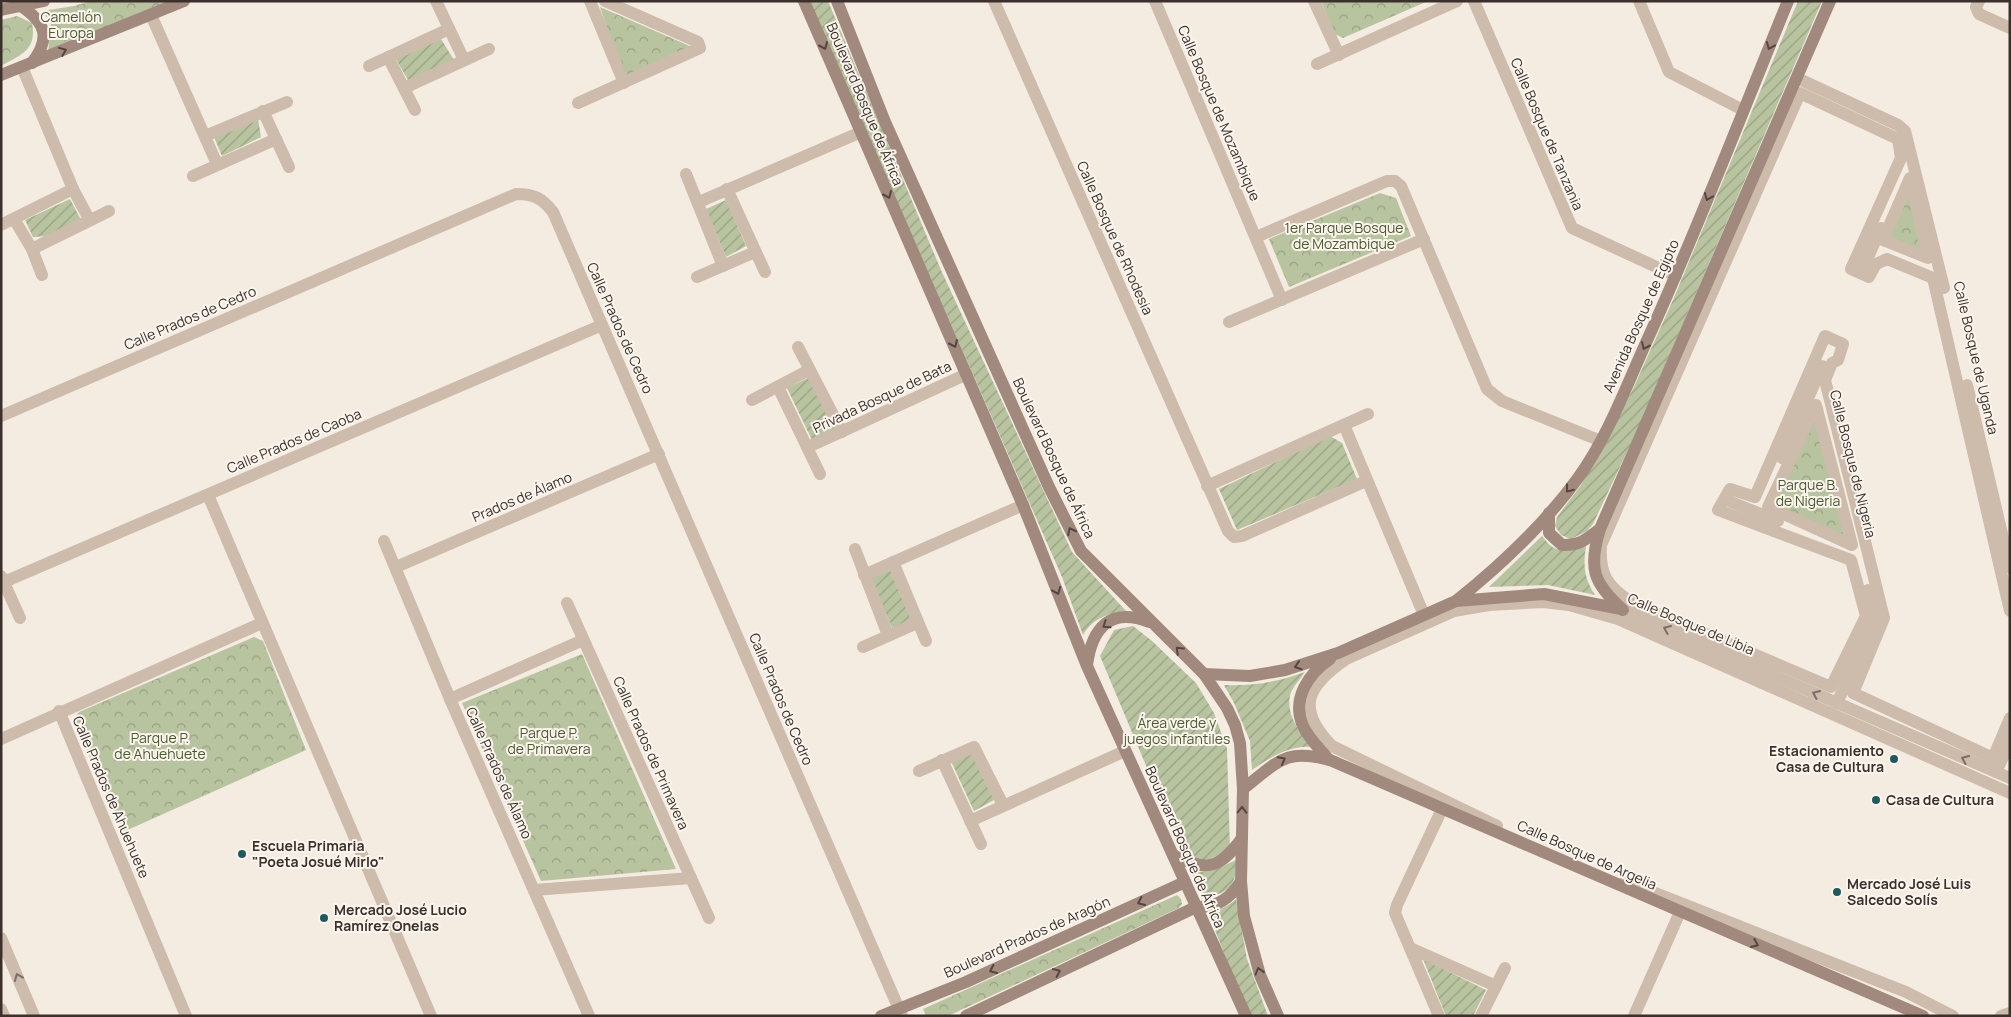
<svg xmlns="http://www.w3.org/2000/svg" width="2011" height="1017" font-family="Manrope,sans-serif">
  <defs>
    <pattern id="forest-crowns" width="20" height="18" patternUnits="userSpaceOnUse" patternTransform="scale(1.25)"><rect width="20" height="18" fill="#b8c4a0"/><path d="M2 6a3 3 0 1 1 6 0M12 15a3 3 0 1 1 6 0" fill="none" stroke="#97a083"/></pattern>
    <pattern id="garden-furrows" width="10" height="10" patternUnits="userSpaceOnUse" patternTransform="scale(1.25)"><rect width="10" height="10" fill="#b8c4a0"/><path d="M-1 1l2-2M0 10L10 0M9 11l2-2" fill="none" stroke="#97a083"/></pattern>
  </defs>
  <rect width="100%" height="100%" fill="#f4ebe1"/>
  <g fill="url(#forest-crowns)">
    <path d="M91,1H172L48,54L51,22L42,11L74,6Z"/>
    <path d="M1321,1H1428L1343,38L1335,34Z"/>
    <path d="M600,7L692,47L624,77Z"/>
    <path d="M17,16L32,23C37,50 22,54 1,66V20Z"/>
    <path d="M1910,180L1927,256L1884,240Z"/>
    <path d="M1380,193L1396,198L1411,236L1289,287L1269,239Z"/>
    <path d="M1816,405L1852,545L1768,507Z"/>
    <path d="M254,637L263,641L306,750L123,832L73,719L79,712Z"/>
    <path d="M582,654L676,869L541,881L462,703Z"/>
    <path d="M1177,895L1181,899L1182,904L1179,908L948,1016H926L923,1009Z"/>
  </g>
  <g fill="url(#garden-furrows)">
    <path d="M809,1H828L941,270L1072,552L1126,611C1107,614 1093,618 1083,635L1062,577Z"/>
    <path d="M1798,1H1822L1636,433L1593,524L1587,531L1571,539L1561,535L1555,526L1557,517L1581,485L1633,389L1673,300Z"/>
    <path d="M441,39L454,60L409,82L396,59Z"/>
    <path d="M258,119L261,137L222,156L214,137Z"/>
    <path d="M70,199L81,220L49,236L33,237L25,220Z"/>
    <path d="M726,200L746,246L726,257L706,209Z"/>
    <path d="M808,378L835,430L812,440L787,388Z"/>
    <path d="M1330,436L1342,443L1357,479L1237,530L1219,489Z"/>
    <path d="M1542,536C1557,556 1564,551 1586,546C1583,566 1584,578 1595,595L1548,585L1489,587Z"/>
    <path d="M890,570L912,622L893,630L871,578Z"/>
    <path d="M1133,626L1152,641L1196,683L1214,713L1227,749L1230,850L1210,859L1190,860L1147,768L1100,656L1114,630Z"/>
    <path d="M1305,672C1301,678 1294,686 1291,692C1284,713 1300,733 1311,747C1290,745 1269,758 1252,770L1250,741L1234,703L1224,685C1253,686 1278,682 1305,672Z"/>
    <path d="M970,750L994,800L974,811L950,759Z"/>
    <path d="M1236,860C1236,884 1232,892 1207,897L1198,889L1192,873L1214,870Z"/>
    <path d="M1236,899L1247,959L1268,1016H1248L1207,909C1220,910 1226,908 1236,899Z"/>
    <path d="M1423,959L1486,990L1473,1016H1446Z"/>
  </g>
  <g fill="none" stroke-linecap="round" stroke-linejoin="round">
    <g stroke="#cdbbac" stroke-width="12">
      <path d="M436,1L464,60"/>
      <path d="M590,1L624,83"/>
      <path d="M994,1L1228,531L1234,537L1242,536L1366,481"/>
      <path d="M1155,1L1282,300"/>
      <path d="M1314,1L1339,55"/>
      <path d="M1474,1L1572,228L1676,276"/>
      <path d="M1639,1L1669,72L1743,110"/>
      <path d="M1979,1L1976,7L1979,14L2010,28"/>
      <path d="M151,15L217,164"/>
      <path d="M388,57L415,110"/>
      <path d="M1317,64L1457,1"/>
      <path d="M369,66L449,29"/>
      <path d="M22,67L73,189L89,219"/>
      <path d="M1797,78L1898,125L1905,131L1944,288"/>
      <path d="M404,88L489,49"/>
      <path d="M578,103L700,48L698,42L605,1"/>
      <path d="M263,111L289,167"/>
      <path d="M205,136L287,102"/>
      <path d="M686,174L723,266"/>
      <path d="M193,176L276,139"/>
      <path d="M1910,178L1928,258L1883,240Z"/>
      <path d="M727,189L765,272"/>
      <path d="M699,202L861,132"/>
      <path d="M14,219L32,249L42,275"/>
      <path d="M1,225L73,189"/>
      <path d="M1256,237L1387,181H1395L1401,186L1487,389L1502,401L1601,441"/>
      <path d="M32,249L109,211"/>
      <path d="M1864,266L1881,228"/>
      <path d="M697,277L755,252"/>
      <path d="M1229,322L1424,239"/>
      <path d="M798,347L842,432"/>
      <path d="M1967,385L2010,568"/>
      <path d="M778,387L820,474"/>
      <path d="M752,400L809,370"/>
      <path d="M1816,405L1852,545L1768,507Z"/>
      <path d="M1,416L516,194C534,194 542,198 553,212L602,325L902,1016"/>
      <path d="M1344,425L1424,615"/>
      <path d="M808,447L967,374"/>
      <path d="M1782,458L1822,366"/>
      <path d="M1207,486L1368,414"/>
      <path d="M208,495L431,1016"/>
      <path d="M1731,502L1778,521"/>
      <path d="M384,541L450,699L589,1016"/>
      <path d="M855,549L888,635"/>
      <path d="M893,562L926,641"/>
      <path d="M396,567L659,454"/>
      <path d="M864,575L1023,505"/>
      <path d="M1,576L20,618"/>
      <path d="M4,582L602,325"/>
      <path d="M567,603L709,918"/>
      <path d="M1623,610L2010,778"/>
      <path d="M2010,611L1933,278L1887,259L1876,264L1869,277L1851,269L1901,158L1898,139L1800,93L1601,545C1599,574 1607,587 1633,603L1831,687L1866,616L1851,560L1718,510L1730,489L1755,497L1825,336L1843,344L1838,360L1832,363L1825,380L1884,618L1853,693L1993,758L2010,718"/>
      <path d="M863,647L917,623"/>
      <path d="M450,699L583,640"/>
      <path d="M1837,703L1873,623L1874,614L1868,590"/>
      <path d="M59,711L186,1016"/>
      <path d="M1,739L262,623"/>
      <path d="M942,760L981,844"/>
      <path d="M919,771L974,747L1003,805"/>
      <path d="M1996,772L2010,742"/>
      <path d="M970,821L1125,751"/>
      <path d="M1497,826L1332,746C1295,708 1307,686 1346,659L1454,611L1489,605L1543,602L1569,605L1618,619L2010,793"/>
      <path d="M1625,881L1906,992L1953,1016"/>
      <path d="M534,890L691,878"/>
      <path d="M1,938L34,1016"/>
      <path d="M1410,948L1496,986"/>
      <path d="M1,1009L4,1016"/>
      <path d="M1439,1016L1395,913L1397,905L1442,809"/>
      <path d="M1481,1016L1505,968"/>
      <path d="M1634,1016L1680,912"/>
      <path d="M2001,1016L2010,1013"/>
    </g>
    <g stroke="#a18a7d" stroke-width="12">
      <path d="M804,1L1023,505L1087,666L1246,1016"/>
      <path d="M837,1L885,122L1049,487L1081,551L1204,674L1227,708L1235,725L1240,743L1243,789L1241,881L1244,916L1260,975L1278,1016"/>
      <path d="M21,6C46,23 51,38 32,63"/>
      <path d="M1,10L44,1"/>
      <path d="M1,75L184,1"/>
      <path d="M1549,513V533L1562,545C1579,546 1587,539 1600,529"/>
      <path d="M1456,601C1501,565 1544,525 1578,478C1609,435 1627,384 1649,336C1699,226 1742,113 1788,1"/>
      <path d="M1623,610C1593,583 1588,568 1600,529L1830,1"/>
      <path d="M1087,665C1092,628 1110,607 1149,622"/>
      <path d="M1204,674L1250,676L1285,670L1338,653L1456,601L1544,594L1621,609"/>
      <path d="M1329,760C1320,749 1309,739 1303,726C1291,699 1309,673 1330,659"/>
      <path d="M1243,789C1278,762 1284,748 1330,760L1923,1016"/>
      <path d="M1173,855C1207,872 1220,869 1242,838"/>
      <path d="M881,1016L966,982L1185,882"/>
      <path d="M966,1016L1196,907C1216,908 1231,898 1241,881"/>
    </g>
  </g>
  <defs><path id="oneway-chevron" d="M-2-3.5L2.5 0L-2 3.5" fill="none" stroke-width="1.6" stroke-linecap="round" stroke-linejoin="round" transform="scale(1.25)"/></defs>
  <g stroke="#544640">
    <use href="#oneway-chevron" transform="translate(824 46) rotate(66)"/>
    <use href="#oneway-chevron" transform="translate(1770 46) rotate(113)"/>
    <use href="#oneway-chevron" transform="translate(63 51) rotate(-22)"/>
    <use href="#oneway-chevron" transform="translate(888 195) rotate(66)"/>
    <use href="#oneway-chevron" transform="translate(1708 197) rotate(112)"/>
    <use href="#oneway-chevron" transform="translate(954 344) rotate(66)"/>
    <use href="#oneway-chevron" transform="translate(1645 346) rotate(114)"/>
    <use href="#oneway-chevron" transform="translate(1569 489) rotate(129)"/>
    <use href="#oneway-chevron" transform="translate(1071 531) rotate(-117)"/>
    <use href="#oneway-chevron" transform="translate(1057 591) rotate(68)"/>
    <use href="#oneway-chevron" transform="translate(1106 625) rotate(146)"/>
    <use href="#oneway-chevron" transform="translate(1179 650) rotate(-136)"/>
    <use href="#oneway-chevron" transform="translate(1298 666) rotate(162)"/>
    <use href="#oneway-chevron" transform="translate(1282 760) rotate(-28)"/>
    <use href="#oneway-chevron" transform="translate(1242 810) rotate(-89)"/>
    <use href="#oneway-chevron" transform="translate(1141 902) rotate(155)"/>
    <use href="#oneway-chevron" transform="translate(1755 944) rotate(23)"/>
    <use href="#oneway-chevron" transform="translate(993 970) rotate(155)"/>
    <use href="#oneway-chevron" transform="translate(1259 971) rotate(-107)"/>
    <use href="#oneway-chevron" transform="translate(1057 972) rotate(-25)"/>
  </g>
  <g stroke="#7d6f65">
    <use href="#oneway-chevron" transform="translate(1667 629) rotate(-156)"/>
    <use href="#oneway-chevron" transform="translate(1816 694) rotate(-156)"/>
    <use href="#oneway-chevron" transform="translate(1965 759) rotate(-156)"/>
    <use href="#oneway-chevron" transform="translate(18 977) rotate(-113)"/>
  </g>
  <g fill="#1f5a5e" stroke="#fbf5ee" stroke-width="2">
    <circle cx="1894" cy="759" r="5"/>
    <circle cx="1876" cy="800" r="5"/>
    <circle cx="242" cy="854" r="5"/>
    <circle cx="1837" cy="892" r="5"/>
    <circle cx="324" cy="918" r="5"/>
  </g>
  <g text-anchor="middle" stroke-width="4" stroke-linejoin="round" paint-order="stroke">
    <g font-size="14" fill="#4a5a2e" stroke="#fbf5ee">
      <text x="71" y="22">Camellón<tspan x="71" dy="16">Europa</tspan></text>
      <text x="1344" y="233">1er Parque Bosque<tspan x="1344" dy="16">de Mozambique</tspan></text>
      <text x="1808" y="490">Parque B.<tspan x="1808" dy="16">de Nigeria</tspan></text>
      <text x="1177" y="728">Área verde y<tspan x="1177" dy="16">juegos infantiles</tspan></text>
      <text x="549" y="738">Parque P.<tspan x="549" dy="16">de Primavera</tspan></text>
      <text x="160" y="743">Parque P.<tspan x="160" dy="16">de Ahuehuete</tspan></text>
    </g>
    <g font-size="14" fill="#3b302b" stroke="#fbf5ee">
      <text transform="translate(865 104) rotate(67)" y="5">Boulevard Bosque de África</text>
      <text transform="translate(1219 113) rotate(67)" y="5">Calle Bosque de Mozambique</text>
      <text transform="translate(1547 134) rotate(67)" y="5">Calle Bosque de Tanzania</text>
      <text transform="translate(1115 238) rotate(66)" y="5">Calle Bosque de Rhodesia</text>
      <text transform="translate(1641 316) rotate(-66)" y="5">Avenida Bosque de Egipto</text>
      <text transform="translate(190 318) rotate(-23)" y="5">Calle Prados de Cedro</text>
      <text transform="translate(620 328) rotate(66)" y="5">Calle Prados de Cedro</text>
      <text transform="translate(1976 358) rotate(77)" y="5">Calle Bosque de Uganda</text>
      <text transform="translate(882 397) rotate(-25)" y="5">Privada Bosque de Bata</text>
      <text transform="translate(294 441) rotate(-23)" y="5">Calle Prados de Caoba</text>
      <text transform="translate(1054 458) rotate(65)" y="5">Boulevard Bosque de África</text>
      <text transform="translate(1853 464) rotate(76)" y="5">Calle Bosque de Nigeria</text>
      <text transform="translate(522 497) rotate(-23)" y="5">Prados de Álamo</text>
      <text transform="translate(1691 624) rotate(23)" y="5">Calle Bosque de Libia</text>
      <text transform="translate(781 699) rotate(67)" y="5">Calle Prados de Cedro</text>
      <text transform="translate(651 753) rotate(66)" y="5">Calle Prados de Primavera</text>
      <text transform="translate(499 773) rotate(66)" y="5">Calle Prados de Álamo</text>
      <text transform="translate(111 797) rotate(67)" y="5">Calle Prados de Ahuehuete</text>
      <text transform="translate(1185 847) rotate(66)" y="5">Boulevard Bosque de África</text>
      <text transform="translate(1587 855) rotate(24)" y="5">Calle Bosque de Argelia</text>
      <text transform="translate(1027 937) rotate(-24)" y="5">Boulevard Prados de Aragón</text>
    </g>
    <g font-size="14" font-weight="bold" fill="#3b302b" stroke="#fbf5ee" text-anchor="start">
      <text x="1884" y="756" text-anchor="end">Estacionamiento<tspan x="1884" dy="16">Casa de Cultura</tspan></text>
      <text x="1886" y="805">Casa de Cultura</text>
      <text x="252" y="851">Escuela Primaria<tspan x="252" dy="16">"Poeta Josué Mirlo"</tspan></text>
      <text x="1847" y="889">Mercado José Luis<tspan x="1847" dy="16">Salcedo Solís</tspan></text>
      <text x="334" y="915">Mercado José Lucio<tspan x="334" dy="16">Ramírez Onelas</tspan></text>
    </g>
  </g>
  <rect width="2011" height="1017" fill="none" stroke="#3b302b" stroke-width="5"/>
</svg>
